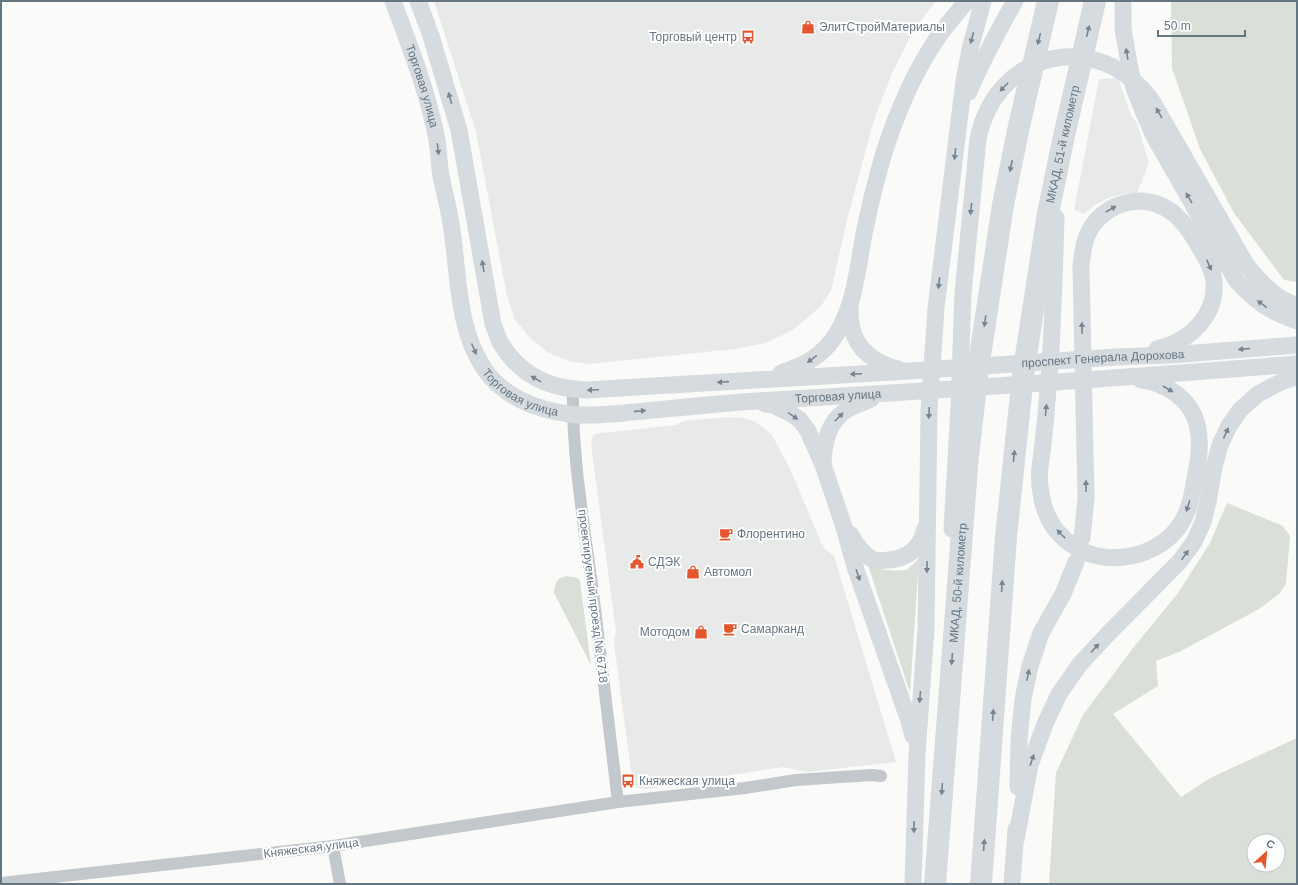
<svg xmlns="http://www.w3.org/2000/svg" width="1298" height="885" font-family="Arial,sans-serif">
  <rect width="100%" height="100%" fill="#fafaf8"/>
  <g fill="#e8e9e9">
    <path d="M434,1H936L913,31L892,73L873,123L847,220L831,291L821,306L793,330L765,343L735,349L588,364L569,361L549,353L530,338L514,318L507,296L476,132Z"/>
    <path d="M1118,78L1131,115L1137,123L1149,163L1137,193L1123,194L1108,198L1095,205L1084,214L1074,210L1099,79Z"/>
    <path d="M729,417L744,418L756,422L772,435L790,469L823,547L834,556L896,762L807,772L783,767L660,786L657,788L644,789L638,788L633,782L630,764L614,643L616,631L591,445L593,435L601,433L677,425L683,421Z"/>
  </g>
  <g fill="#dadfd7" fill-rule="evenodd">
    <path d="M1171,1H1297V282L1284,280L1234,213L1200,149L1172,68Z"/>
    <path d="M1227,503L1283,526L1290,536L1286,584L1279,594L1259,609L1181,651L1156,661L1158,686L1113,714L1181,797L1210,778L1297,738V884H1049L1056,773L1083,715L1133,648L1178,593L1210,543ZM1254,841H1278V865H1254Z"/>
    <path d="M919,558L910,693L868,565C882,571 893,571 907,570Z"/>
    <path d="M567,576L578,578L580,581L591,665L554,593C555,583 556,578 567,576Z"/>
  </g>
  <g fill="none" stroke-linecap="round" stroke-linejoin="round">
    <g stroke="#c3c8cc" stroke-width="12">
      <path d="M573,390C572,458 584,524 593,592C602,662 610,732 618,802"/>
      <path d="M333,846L340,884"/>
      <path d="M1,883L333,846L618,802L745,788L796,780L872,775L881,776"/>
    </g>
    <g stroke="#d6dbdf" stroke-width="17">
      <path id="s1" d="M393,1C410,47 428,92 437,140C439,152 439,164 441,176C444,192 449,208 451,224C459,272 456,328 485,370C504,397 537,410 569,414C587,417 606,414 624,413C668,409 712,404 757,401C937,391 1117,378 1297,364"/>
      <path id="s2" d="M418,1L431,36L459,130L493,324C496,330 497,336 500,342C519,375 549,389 586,390L909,371L1116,357L1171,355L1297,345"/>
      <path d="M1123,1V29L1129,63L1134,88L1143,111L1155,138L1236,280C1255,301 1270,312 1297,321"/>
      <path d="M969,92C982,60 998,31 1015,1"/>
      <path d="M1056,218C1054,279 1053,340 1047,401C1046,418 1044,435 1042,452C1040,466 1038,479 1041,493C1044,515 1055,534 1074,546C1106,568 1158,558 1180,525C1190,510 1193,491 1196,473C1204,436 1200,401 1160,385C1154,382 1147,381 1141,380"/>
      <path d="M850,307C850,314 850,322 852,328C857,351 877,364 898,369"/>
      <path d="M781,373C801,366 816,360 830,343C854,314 857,271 864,234C871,200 879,165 891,132C903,99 918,66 938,37C947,24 957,13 967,1"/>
      <path d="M765,404L773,405L790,413L800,420L808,431L823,465L843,524L856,570L909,721L913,736"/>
      <path d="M823,463C824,442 828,421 848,409C855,405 864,402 871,399"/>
      <path d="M952,529L959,407L963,293L978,139C996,50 1098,27 1152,101L1247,266C1260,281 1276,301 1297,305"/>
      <path d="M850,534C855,543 861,552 870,558C875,561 883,561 888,560C908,559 921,547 925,528"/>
      <path d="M1082,538L1086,498L1081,267C1083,242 1087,224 1109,210C1118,204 1128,202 1138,201C1170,201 1186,223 1200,248C1206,258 1213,269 1214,281C1217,316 1189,342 1157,349"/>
      <path d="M1018,787L1019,741L1023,699L1030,666L1041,633L1063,594L1076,562"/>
      <path d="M1016,840L1030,765L1045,724L1059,694L1080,664L1107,635L1180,561L1194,542L1203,522L1208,502L1214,467L1220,445L1229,426L1240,410L1258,394L1281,382L1297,376"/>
      <path d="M913,884L917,754L926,629L929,410L936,308L964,81L970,49L983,1"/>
      <path d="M1012,884L1016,829"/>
    </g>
    <g stroke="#d6dbdf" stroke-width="22">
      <path id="s3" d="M935,884L968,455L978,369L1003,205L1019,126L1048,1"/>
      <path id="s4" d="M981,884L1006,537L1023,375L1048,213L1064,136L1095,1"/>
    </g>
  </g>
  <defs><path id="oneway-solid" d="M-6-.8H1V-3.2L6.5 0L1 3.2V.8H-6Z"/></defs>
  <g fill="#768591">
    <use href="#oneway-solid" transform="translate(1088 31) rotate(-76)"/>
    <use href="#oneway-solid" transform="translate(972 38) rotate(105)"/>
    <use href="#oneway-solid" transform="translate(1039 39) rotate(104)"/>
    <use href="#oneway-solid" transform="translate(1127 54) rotate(-99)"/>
    <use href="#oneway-solid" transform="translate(1004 87) rotate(134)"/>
    <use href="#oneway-solid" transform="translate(450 98) rotate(-106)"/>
    <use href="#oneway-solid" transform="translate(1159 113) rotate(-120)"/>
    <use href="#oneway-solid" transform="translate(438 149) rotate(83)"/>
    <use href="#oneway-solid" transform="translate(955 154) rotate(97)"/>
    <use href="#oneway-solid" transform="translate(1011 166) rotate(101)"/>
    <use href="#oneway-solid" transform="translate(1189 198) rotate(-120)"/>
    <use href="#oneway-solid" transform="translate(971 209) rotate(96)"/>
    <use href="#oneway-solid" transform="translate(1111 209) rotate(-30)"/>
    <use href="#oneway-solid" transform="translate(1209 265) rotate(66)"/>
    <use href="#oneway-solid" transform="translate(483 266) rotate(-99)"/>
    <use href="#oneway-solid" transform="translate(939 283) rotate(97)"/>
    <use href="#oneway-solid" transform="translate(1262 304) rotate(-144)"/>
    <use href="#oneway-solid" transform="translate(985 321) rotate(98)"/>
    <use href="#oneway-solid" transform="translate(1082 328) rotate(-91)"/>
    <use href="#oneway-solid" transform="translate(474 349) rotate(66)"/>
    <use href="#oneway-solid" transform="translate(1244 349) rotate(175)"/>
    <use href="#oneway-solid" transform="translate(812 359) rotate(143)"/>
    <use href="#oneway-solid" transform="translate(856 374) rotate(177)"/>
    <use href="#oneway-solid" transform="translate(536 379) rotate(-151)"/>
    <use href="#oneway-solid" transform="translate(723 382) rotate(176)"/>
    <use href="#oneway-solid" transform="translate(1168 389) rotate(30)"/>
    <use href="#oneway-solid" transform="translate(593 390) rotate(177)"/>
    <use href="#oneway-solid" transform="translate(1046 410) rotate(-84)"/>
    <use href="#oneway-solid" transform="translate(640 411) rotate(-4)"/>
    <use href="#oneway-solid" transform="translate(929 413) rotate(92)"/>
    <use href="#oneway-solid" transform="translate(793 416) rotate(34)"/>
    <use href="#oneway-solid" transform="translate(839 417) rotate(-46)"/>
    <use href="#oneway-solid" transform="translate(1226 433) rotate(-65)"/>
    <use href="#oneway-solid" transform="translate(1014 456) rotate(-84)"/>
    <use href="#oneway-solid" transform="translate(1086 486) rotate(-91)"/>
    <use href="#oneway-solid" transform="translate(1188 506) rotate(107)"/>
    <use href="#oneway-solid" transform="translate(1061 534) rotate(-134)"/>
    <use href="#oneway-solid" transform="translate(1185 555) rotate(-55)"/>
    <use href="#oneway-solid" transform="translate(927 567) rotate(91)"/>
    <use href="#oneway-solid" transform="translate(858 575) rotate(71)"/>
    <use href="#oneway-solid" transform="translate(1002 586) rotate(-86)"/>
    <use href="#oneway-solid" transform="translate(1095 648) rotate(-48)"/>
    <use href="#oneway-solid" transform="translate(952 659) rotate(94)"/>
    <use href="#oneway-solid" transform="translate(1028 675) rotate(-79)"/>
    <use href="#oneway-solid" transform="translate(920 697) rotate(95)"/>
    <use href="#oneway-solid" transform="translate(993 715) rotate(-86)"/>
    <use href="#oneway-solid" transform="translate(1032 760) rotate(-71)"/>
    <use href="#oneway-solid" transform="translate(942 789) rotate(94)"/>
    <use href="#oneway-solid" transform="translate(914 827) rotate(91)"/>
    <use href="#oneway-solid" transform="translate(984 845) rotate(-86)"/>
  </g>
  <defs>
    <g id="shop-bare" transform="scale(1.08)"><path d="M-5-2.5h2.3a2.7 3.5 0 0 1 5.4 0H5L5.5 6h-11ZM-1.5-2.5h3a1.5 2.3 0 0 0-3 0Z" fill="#e4572e" stroke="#fff" stroke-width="2.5" paint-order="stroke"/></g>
    <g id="bus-bare" transform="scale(1.08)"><path d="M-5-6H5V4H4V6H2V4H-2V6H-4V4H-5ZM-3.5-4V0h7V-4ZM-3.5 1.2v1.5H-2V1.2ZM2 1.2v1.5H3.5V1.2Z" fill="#e4572e" stroke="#fff" stroke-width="2.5" paint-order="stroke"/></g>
    <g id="cafe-bare" transform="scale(1.08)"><path d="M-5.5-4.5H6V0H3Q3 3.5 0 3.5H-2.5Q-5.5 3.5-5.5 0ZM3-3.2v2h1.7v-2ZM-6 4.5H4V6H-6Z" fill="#e4572e" stroke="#fff" stroke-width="2.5" paint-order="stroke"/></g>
    <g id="civic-bare" transform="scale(1.08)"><path d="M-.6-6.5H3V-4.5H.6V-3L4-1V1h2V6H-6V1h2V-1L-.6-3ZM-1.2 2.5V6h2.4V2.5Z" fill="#e4572e" stroke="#fff" stroke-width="2.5" paint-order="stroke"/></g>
  </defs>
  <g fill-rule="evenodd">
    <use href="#shop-bare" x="808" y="27"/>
    <use href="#bus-bare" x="748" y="37"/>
    <use href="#cafe-bare" x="726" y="534"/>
    <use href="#civic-bare" x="637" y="562"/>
    <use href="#shop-bare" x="693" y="572"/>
    <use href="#cafe-bare" x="730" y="629"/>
    <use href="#shop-bare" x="701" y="632"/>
    <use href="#bus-bare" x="628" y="781"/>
  </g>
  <g text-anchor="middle" stroke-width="4" stroke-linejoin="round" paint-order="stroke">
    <g font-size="12" fill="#657683" stroke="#fff" text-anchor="start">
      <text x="819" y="31">ЭлитСтройМатериалы</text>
      <text x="737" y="41" text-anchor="end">Торговый центр</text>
      <text x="737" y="538">Флорентино</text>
      <text x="648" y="566">СДЭК</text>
      <text x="704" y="576">Автомол</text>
      <text x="741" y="633">Самарканд</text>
      <text x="690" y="636" text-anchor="end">Мотодом</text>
      <text x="639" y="785">Княжеская улица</text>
    </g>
    <g font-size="12" fill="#657683" stroke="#fff">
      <text dy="4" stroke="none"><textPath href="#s1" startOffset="90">Торговая улица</textPath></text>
      <text dy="4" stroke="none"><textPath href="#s4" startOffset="745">МКАД, 51-й километр</textPath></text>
      <text dy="4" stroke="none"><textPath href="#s2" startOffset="973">проспект Генерала Дорохова</textPath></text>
      <text dy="4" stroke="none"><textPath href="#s1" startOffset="426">Торговая улица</textPath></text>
      <text dy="4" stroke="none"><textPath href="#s1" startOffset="750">Торговая улица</textPath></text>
      <text dy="4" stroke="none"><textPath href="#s3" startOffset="302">МКАД, 50-й километр</textPath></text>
      <text transform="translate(593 596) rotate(83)" y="4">проектируемый проезд № 6718</text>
      <text transform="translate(311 848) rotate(-7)" y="4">Княжеская улица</text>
    </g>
  </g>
  <rect width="1298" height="885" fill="none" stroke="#657683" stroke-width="4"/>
  <g transform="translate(1266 853) rotate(27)"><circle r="19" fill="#ffffff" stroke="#c1c8cd"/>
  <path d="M0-3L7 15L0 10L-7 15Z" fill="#e4572e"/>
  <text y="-6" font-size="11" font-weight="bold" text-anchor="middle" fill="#657683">С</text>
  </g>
  <path d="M1158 30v6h87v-6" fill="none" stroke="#657683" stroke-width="2"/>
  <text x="1164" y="30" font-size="12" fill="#657683" stroke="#ffffff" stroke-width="3" paint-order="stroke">50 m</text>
</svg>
